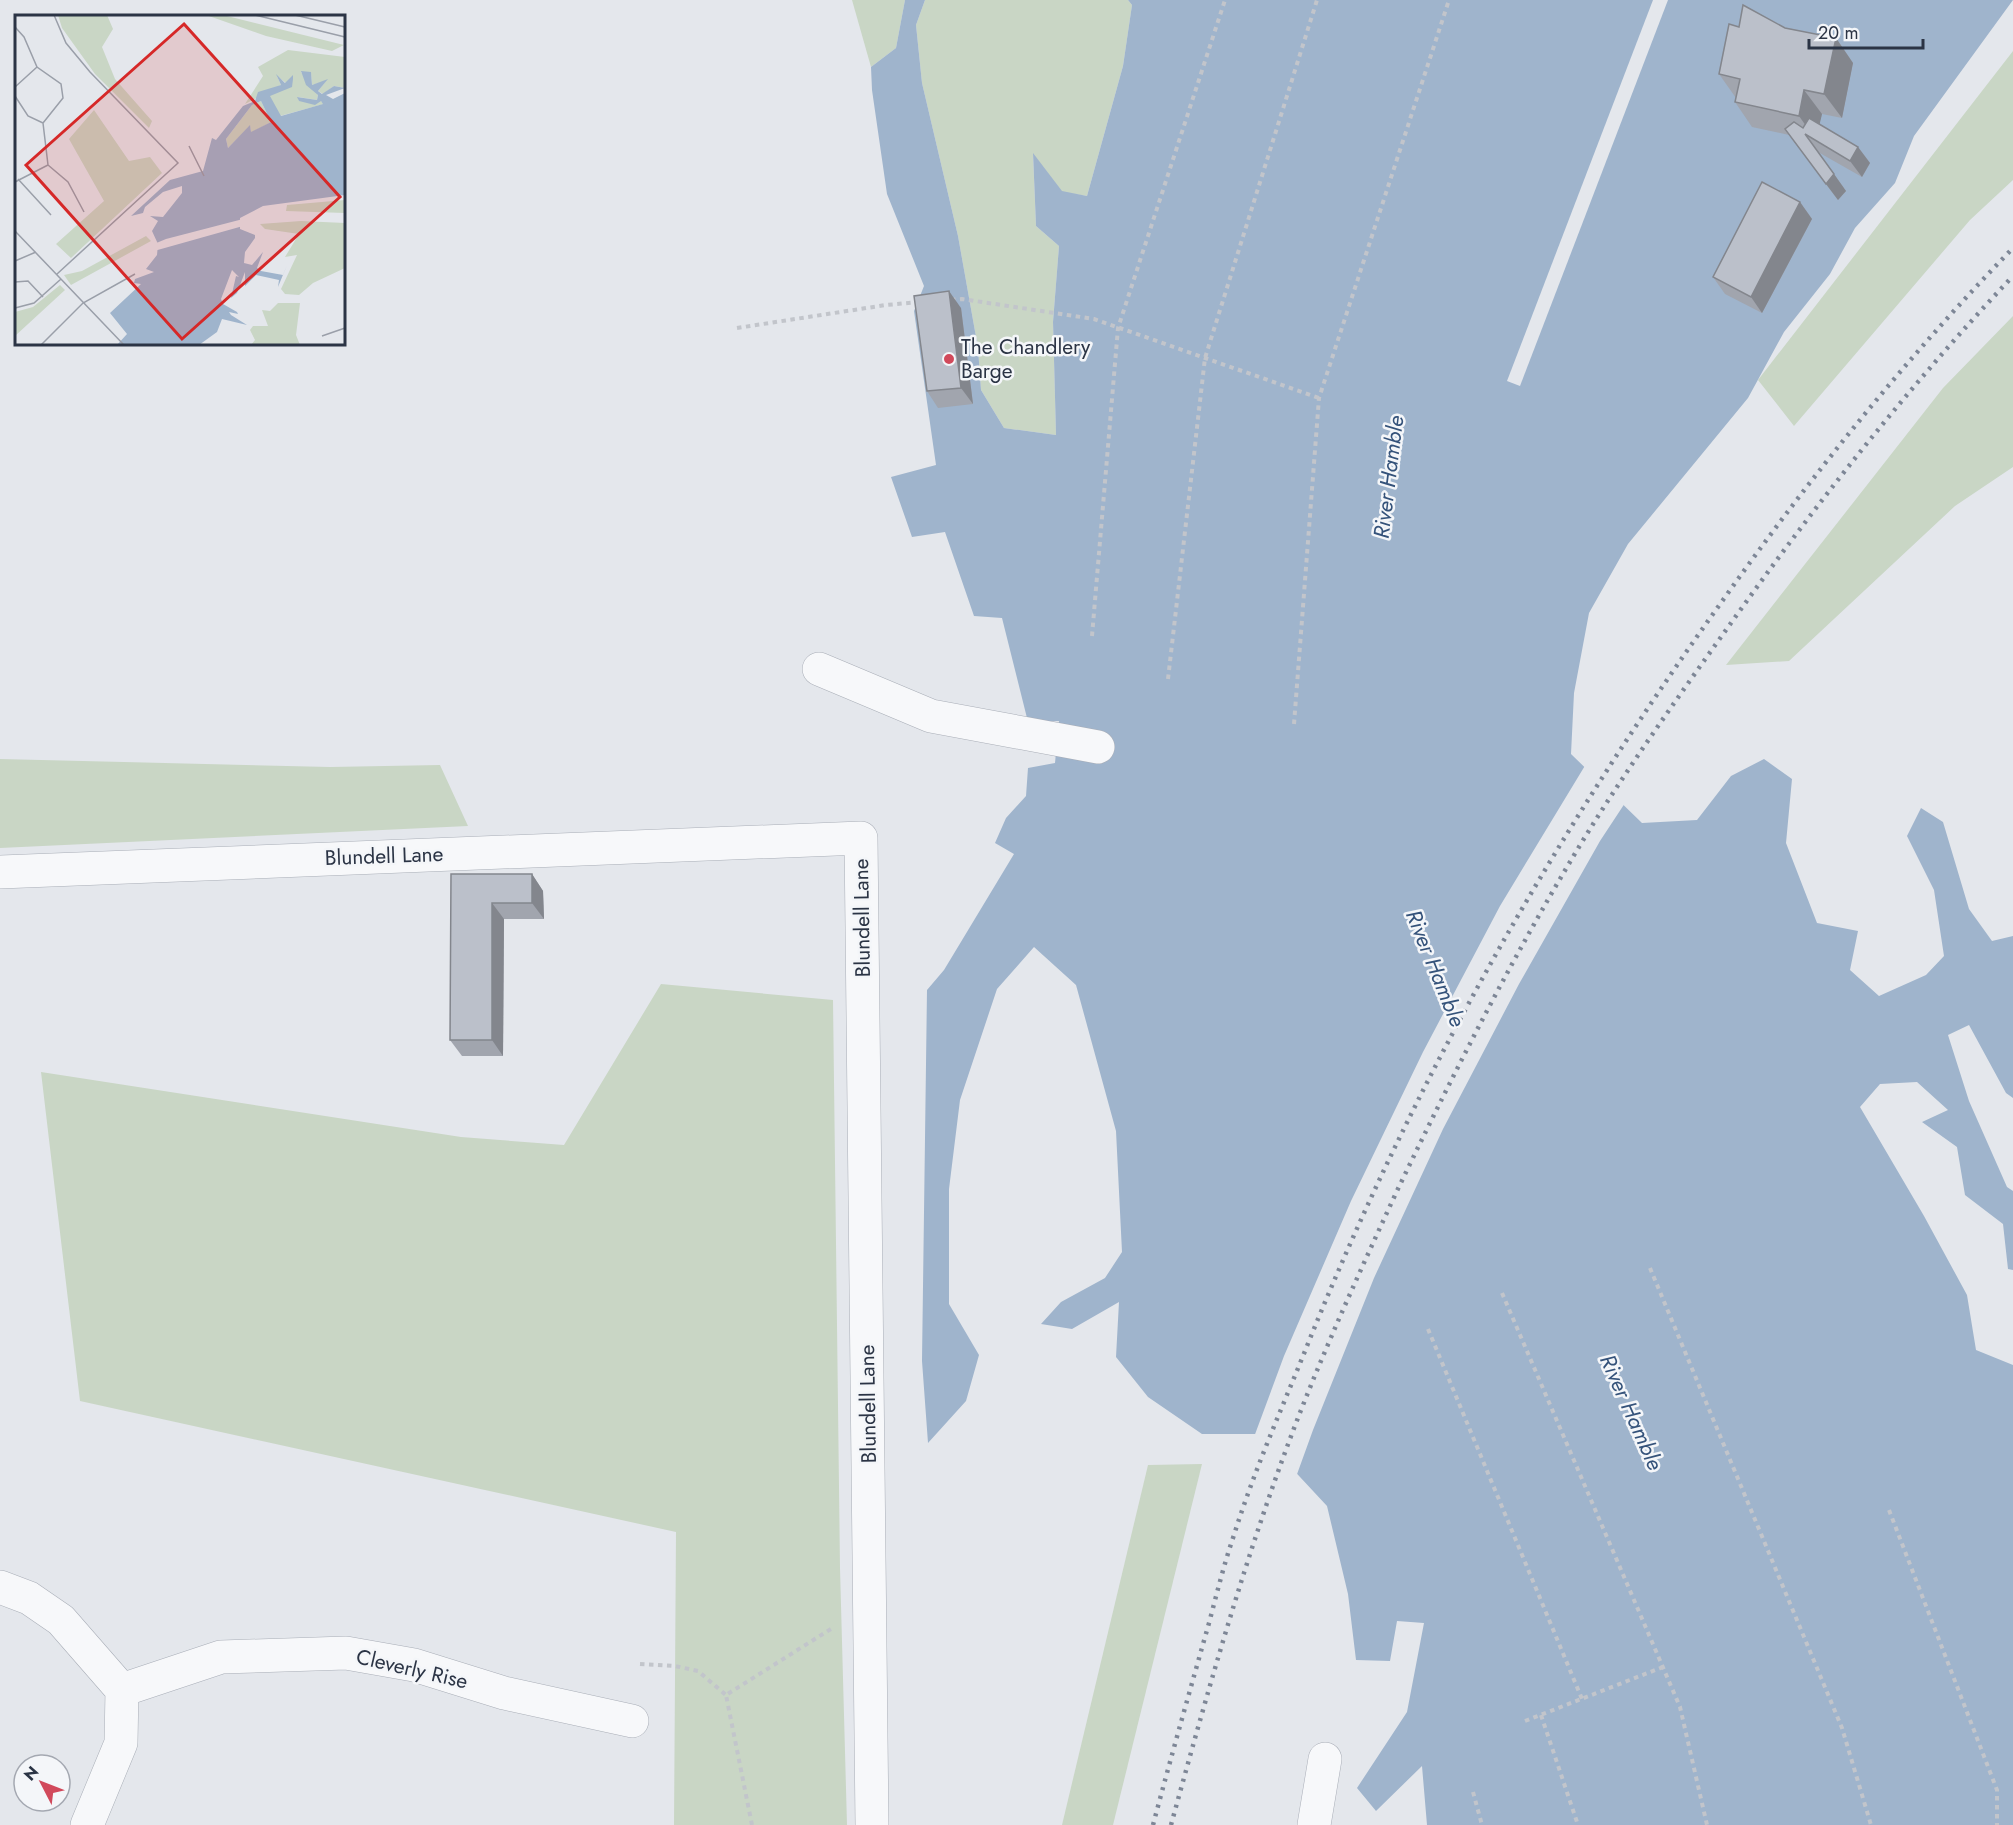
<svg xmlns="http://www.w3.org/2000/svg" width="2013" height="1825" font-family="Jost,sans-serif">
  <rect width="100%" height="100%" fill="#e4e7ec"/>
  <g fill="#c9d6c5">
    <path d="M852,0H905L896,48L871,67Z"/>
    <path d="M925,0H1128L1132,5L1123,66L1087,196L1062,192L1033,154L1036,226L1059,246L1053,322L1056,435L1004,428L981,390L978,348L958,236L922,83L916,25Z"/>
    <path d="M2013,51V180L1970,220L1794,426L1758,380Z"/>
    <path d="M2013,316V467L1955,506L1789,661L1726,665L1943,388Z"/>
    <path d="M0,759L330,767L440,765L468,826L0,848Z"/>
    <path d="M661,984L833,1000L840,1568L847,1825H674L676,1532L80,1401L41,1072L461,1137L564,1145Z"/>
    <path d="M1202,1464L1113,1825H1062L1148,1465Z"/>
  </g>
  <path fill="#9fb4cc" d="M905,0H925L916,25L922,83L958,236L978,348L981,390L1004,428L1056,435L1053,322L1059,246L1036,226L1033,153L1062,191L1087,196L1123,66L1132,5L1128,0H2013L1914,136L1895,183L1855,228L1830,274L1784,332L1748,398L1628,544L1589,613L1574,693L1571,754L1642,823L1697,820L1731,776L1764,759L1792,779L1786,843L1817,923L1858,931L1850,970L1879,996L1926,975L1944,956L1934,890L1907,836L1921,808L1943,822L1969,909L1992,941L2013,936V1098L2006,1093L1969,1025L1948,1035L1969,1101L2007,1187L2013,1191V1270L2008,1269L2003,1224L1965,1195L1957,1147L1922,1122L1948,1110L1917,1082L1880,1084L1860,1107L1924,1216L1967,1295L1976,1350L2013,1365V1825H1427L1422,1766L1376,1811L1357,1788L1407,1712L1424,1623L1397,1621L1390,1661L1356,1660L1348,1594L1327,1506L1260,1434H1202L1148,1397L1116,1357L1119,1302L1072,1329L1041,1324L1061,1302L1105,1278L1122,1252L1116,1131L1076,985L1034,947L997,989L960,1100L949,1189V1304L979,1355L966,1401L928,1443L922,1361L927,990L944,970L1014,854L995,843L1006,818L1026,796L1028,768L1055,763L1059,721L1028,722L1002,618L974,616L945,532L912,537L891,477L936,465L914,311L924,286L887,194L872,90L871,67L896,48Z"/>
  <g fill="#e4e7ec">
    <path d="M1653,0H1668L1520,386L1507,381Z"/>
    <path d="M1586,764L1625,803L1600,841L1519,984L1443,1129L1374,1278L1313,1430L1296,1477L1258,1437H1254L1284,1356L1351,1201L1423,1052L1500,906Z"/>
  </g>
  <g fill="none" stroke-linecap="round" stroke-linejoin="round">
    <g stroke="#a9aeb7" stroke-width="34">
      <g id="minor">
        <path d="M819,669L931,716L1098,747"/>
        <path d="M0,872L861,838L872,1825"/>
        <path d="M0,1587L29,1598L61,1620L122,1690L121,1743L87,1825"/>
        <path d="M122,1690L221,1657L346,1653L414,1665L504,1693L632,1721"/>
        <path d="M1314,1825L1325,1759"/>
      </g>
    </g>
    <g stroke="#c2c5cb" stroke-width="4" stroke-dasharray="4.5 4.5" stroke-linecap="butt">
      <path d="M951,300L962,299L1094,319L1319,398"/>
      <path d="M737,328L886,305L920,302"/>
      <path d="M1092,636L1118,328L1225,0"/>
      <path d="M1168,679L1205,358L1317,0"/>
      <path d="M1294,724L1319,398L1449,0"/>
      <path d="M1650,1268L1842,1728L1871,1825"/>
      <path d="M1502,1293L1680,1707L1707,1825"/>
      <path d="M1428,1329L1582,1699"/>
      <path d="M1889,1510L1997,1790V1825"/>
      <path d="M640,1664L675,1666L698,1671L726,1695"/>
      <path d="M1541,1715L1578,1825"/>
      <path d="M1525,1721L1663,1667"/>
      <path d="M1473,1792L1482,1825"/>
      <path d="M752,1825L726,1695L834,1627"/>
    </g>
    <use href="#minor" stroke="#f7f8fa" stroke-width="33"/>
    <g stroke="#7d8696" stroke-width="4.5" stroke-dasharray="3 6" stroke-linecap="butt">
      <path d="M1153,1825C1171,1757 1190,1690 1209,1623C1217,1593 1224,1564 1234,1535C1253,1474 1279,1415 1303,1356C1410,1087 1554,835 1723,600C1811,476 1907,357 2013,248"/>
      <path d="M1171,1825C1208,1690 1246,1554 1296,1423C1326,1345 1361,1269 1396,1193C1454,1072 1515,952 1585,837C1630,764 1681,693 1731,623C1818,501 1910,385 2013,276"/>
    </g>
  </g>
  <g fill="#a1a5ae">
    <path d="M1739,27L1785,28L1836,38L1853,63L1842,118L1822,114L1819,124L1858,147L1870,163L1862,177L1818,152L1846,191L1838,200L1789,135L1752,127L1735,102L1736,98L1719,74Z"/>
    <path d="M1800,202L1812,219L1762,313L1725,294L1713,277Z"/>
    <path d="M961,308L973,404L938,408L927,391Z"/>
    <path d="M451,874H532L543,891L544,919H504L503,1056H462L450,1040Z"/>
  </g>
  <g fill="#83868d">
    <path d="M1836,38L1853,63L1842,118L1824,94Z"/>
    <path d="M1804,90L1822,114L1816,140L1799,116Z"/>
    <path d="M1858,147L1870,163L1862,177L1850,161Z"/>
    <path d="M1834,174L1846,191L1838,200L1826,184Z"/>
    <path d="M1800,202L1812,219L1762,313L1751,297Z"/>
    <path d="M949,291L961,308L973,404L961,388Z"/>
    <path d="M532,874L543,891L544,919L532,903Z"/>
    <path d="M492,903L504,919L503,1056L492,1040Z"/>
  </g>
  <g fill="#bbc0ca" stroke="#83868d" stroke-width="1.5">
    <path d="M1743,5L1785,28L1836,38L1824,94L1804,90L1799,116L1735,102L1740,79L1719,74L1729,24L1739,27Z"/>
    <path d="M1809,118L1858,147L1850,161L1805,134L1834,174L1826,184L1785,129L1794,122L1803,128Z"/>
    <path d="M1762,182L1800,202L1751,297L1713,277Z"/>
    <path d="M949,291L961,388L927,391L914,296Z"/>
    <path d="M451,874H532V903H492V1040H450Z"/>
  </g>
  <circle fill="#d1495b" stroke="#f4f6f9" stroke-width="2" cx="949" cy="359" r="6"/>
  <g text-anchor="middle" stroke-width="5" stroke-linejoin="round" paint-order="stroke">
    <g font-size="21" fill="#2b3445" stroke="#f4f6f9" text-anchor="start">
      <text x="961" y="354">The Chandlery<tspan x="961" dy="24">Barge</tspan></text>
    </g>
    <g font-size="21" fill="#2b3445" stroke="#f4f6f9">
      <text transform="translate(384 856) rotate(-2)" y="7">Blundell Lane</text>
      <text transform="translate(862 918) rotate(-91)" y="7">Blundell Lane</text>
      <text transform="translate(868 1404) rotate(-91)" y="7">Blundell Lane</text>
      <text transform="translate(412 1669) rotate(13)" y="7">Cleverly Rise</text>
    </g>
    <g font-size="22" font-style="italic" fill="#34527a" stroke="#f4f6f9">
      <text transform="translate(1388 477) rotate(-83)" y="8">River Hamble</text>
      <text transform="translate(1436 968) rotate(68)" y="8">River Hamble</text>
      <text transform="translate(1632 1412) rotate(66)" y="8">River Hamble</text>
    </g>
  </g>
  <g transform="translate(15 15)">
    <rect width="330" height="330" fill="#e4e7ec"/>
    <path d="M43,0H92L98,14L87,32L100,64L137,106L134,113L80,59L47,13ZM191,0H208L329,30L317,36L251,21ZM273,35L330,42V73L319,71L308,79L303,76L311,66L297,70L296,58L286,57L303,80L302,85L283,82L284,86H306L309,89L265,101L254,81L271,68L262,61L266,70L230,89L248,61L243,52ZM246,86L256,107L236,118L235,111L213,133L211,124L237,90ZM79,95L114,146L135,142L147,158L56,243L41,229L89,186L54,124ZM330,185V198L271,196L272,190ZM286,206L330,208V253L298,268L284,280L270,279L266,274L282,240L270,242L284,219L250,214L245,209ZM131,221L136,226L56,270L49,260L67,256ZM45,270L50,275L0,321V297L18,292ZM263,288H285L281,320L285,330H236L240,325L235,315L238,311H253L247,295L255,296Z" fill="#c9d6c5"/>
    <path d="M286,56L296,57L297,70L313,64L303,76L307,79L319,71L330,73L311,80L318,84L330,78V180L248,191L225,203V214L240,220V223L230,237L229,248L237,250L248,237L242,253L246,256L268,260L272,250L263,272L264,265L241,260L230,271V257L222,278L216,283L221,261L224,262L217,255L206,284L208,289L222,297L223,299L214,297L216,300L232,310L207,304L202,317L184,330H102L112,319L95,298L126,269L119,268L120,264L139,257L131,254L142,240L143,229L137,216L143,206L135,201L148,202L167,178V171L148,177L130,192L128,198L116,201L155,165L188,156L197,123L201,125L228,91L240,86L243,77L266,70L261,59L270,68L278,60V64L277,72L255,81L266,101L308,89L306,86L300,90L284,86L282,82L302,85L303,80L291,70ZM246,86L256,107L236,117L235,110L213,133L211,124L237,90Z" fill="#9fb4cc" fill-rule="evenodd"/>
    <path d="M228,204V211L139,236V229L151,224Z" fill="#e4e7ec"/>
    <path fill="none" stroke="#9a9fa9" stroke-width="1.5" d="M39,0L51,28L75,57L163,148L42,259M240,0L330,22M280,0L330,12M0,12L9,22L22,52L46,69L48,83L28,108L33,150L0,167M0,72L22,52M0,81L13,101L28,108M174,131L189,161M33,150L53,167L69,197M3,164L36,200M0,216L109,330M0,246L21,237M0,267L13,266L28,282M0,293L19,288L46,264M307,321L330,313M26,330L68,288L120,259"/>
    <path fill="#d62828" fill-opacity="0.15" stroke="#d62828" stroke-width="3" d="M169,9L325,182L167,324L11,150Z"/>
    <rect width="330" height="330" fill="none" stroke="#2b3445" stroke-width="3"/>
  </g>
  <g transform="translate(42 1783) rotate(312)"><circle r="28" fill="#f4f6f9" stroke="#a4a8b1" stroke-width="1.5"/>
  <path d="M0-4.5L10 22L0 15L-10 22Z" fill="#d1495b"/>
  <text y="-9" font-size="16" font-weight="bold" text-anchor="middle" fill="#2b3445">N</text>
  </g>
  <path d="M1809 39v9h114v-9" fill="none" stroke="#2b3445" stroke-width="3"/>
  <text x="1818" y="39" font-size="18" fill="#2b3445" stroke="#f4f6f9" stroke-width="4.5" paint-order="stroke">20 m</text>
</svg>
